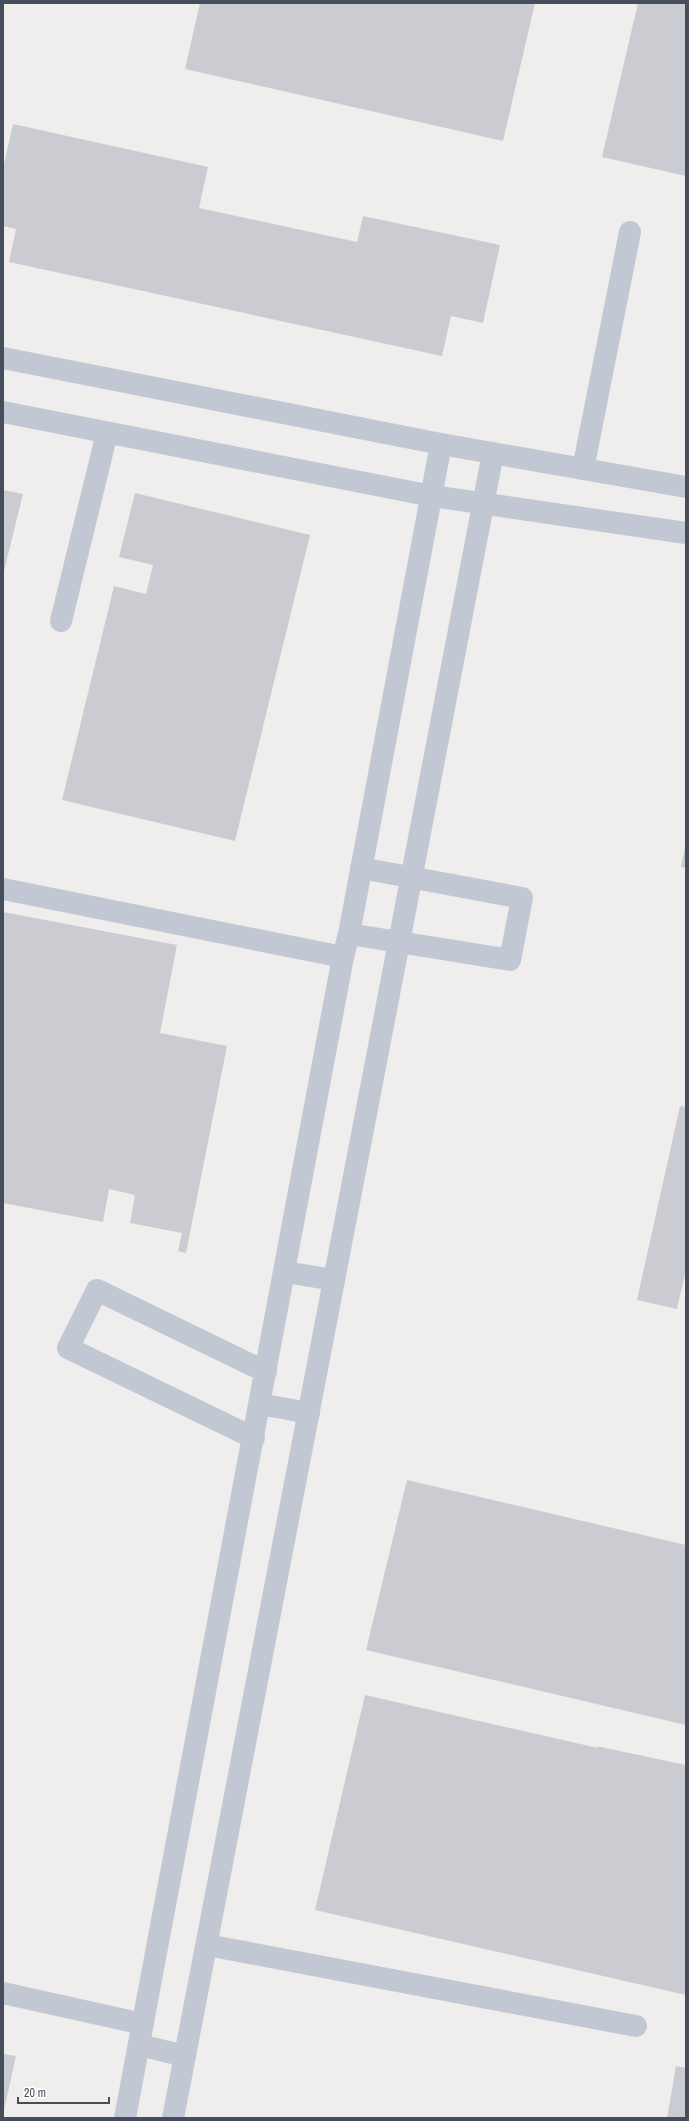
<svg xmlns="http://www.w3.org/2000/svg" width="689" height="2121" font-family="'Archivo Narrow',sans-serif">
  <rect width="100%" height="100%" fill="#f0eeed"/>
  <g fill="#caccd2">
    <path d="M200,3H535L503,141L185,69Z"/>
    <path d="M638,3H686V176L602,157Z"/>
    <path d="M13,124L208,167L199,208L357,242L363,216L500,245L483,323L451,316L442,356L9,262L16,229L3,226V169Z"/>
    <path d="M3,490L23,494L4,571L3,570Z"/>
    <path d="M135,493L310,535L235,841L62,800L114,586L146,594L153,565L119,557Z"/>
    <path d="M685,847H686V868L681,867Z"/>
    <path d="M3,912L177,945L160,1033L227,1046L186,1253L178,1251L182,1233L130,1223L135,1195L109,1189L103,1222L3,1203Z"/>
    <path d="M680,1106L686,1107V1270L677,1309L637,1300Z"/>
    <path d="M407,1480L686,1545V1725L366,1650Z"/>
    <path d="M365,1695L598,1748L596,1746L686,1765V1995L315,1910Z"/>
    <path d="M3,2054L16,2056L4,2110H3Z"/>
    <path d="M676,2066L686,2068V2118H667Z"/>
  </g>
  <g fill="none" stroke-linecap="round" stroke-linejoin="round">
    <g stroke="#c1c8d3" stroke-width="22">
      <path d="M3,358L441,444L686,487"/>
      <path d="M3,412L432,496L686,533"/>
      <path d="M583,469L630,232"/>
      <path d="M61,621L107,433"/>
      <path d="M3,889L343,957"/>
      <path d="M349,934L510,960L522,898L361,868"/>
      <path d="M285,1272L334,1280"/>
      <path d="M260,1404L309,1413"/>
      <path d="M254,1438L68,1348L97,1290L266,1372"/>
      <path d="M207,1945L636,2026"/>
      <path d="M3,1993L143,2024"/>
      <path d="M139,2045L185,2056"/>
      <path d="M125,2118L343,957L349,934L441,444"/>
      <path d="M173,2118L493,453"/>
    </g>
  </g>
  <rect width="689" height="2121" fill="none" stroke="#464e5b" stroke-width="8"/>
  <path d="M18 2097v6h91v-6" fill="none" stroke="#464e5b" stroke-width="2"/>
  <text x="24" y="2097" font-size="12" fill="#464e5b" stroke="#ffffff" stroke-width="3" paint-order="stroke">20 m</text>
</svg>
